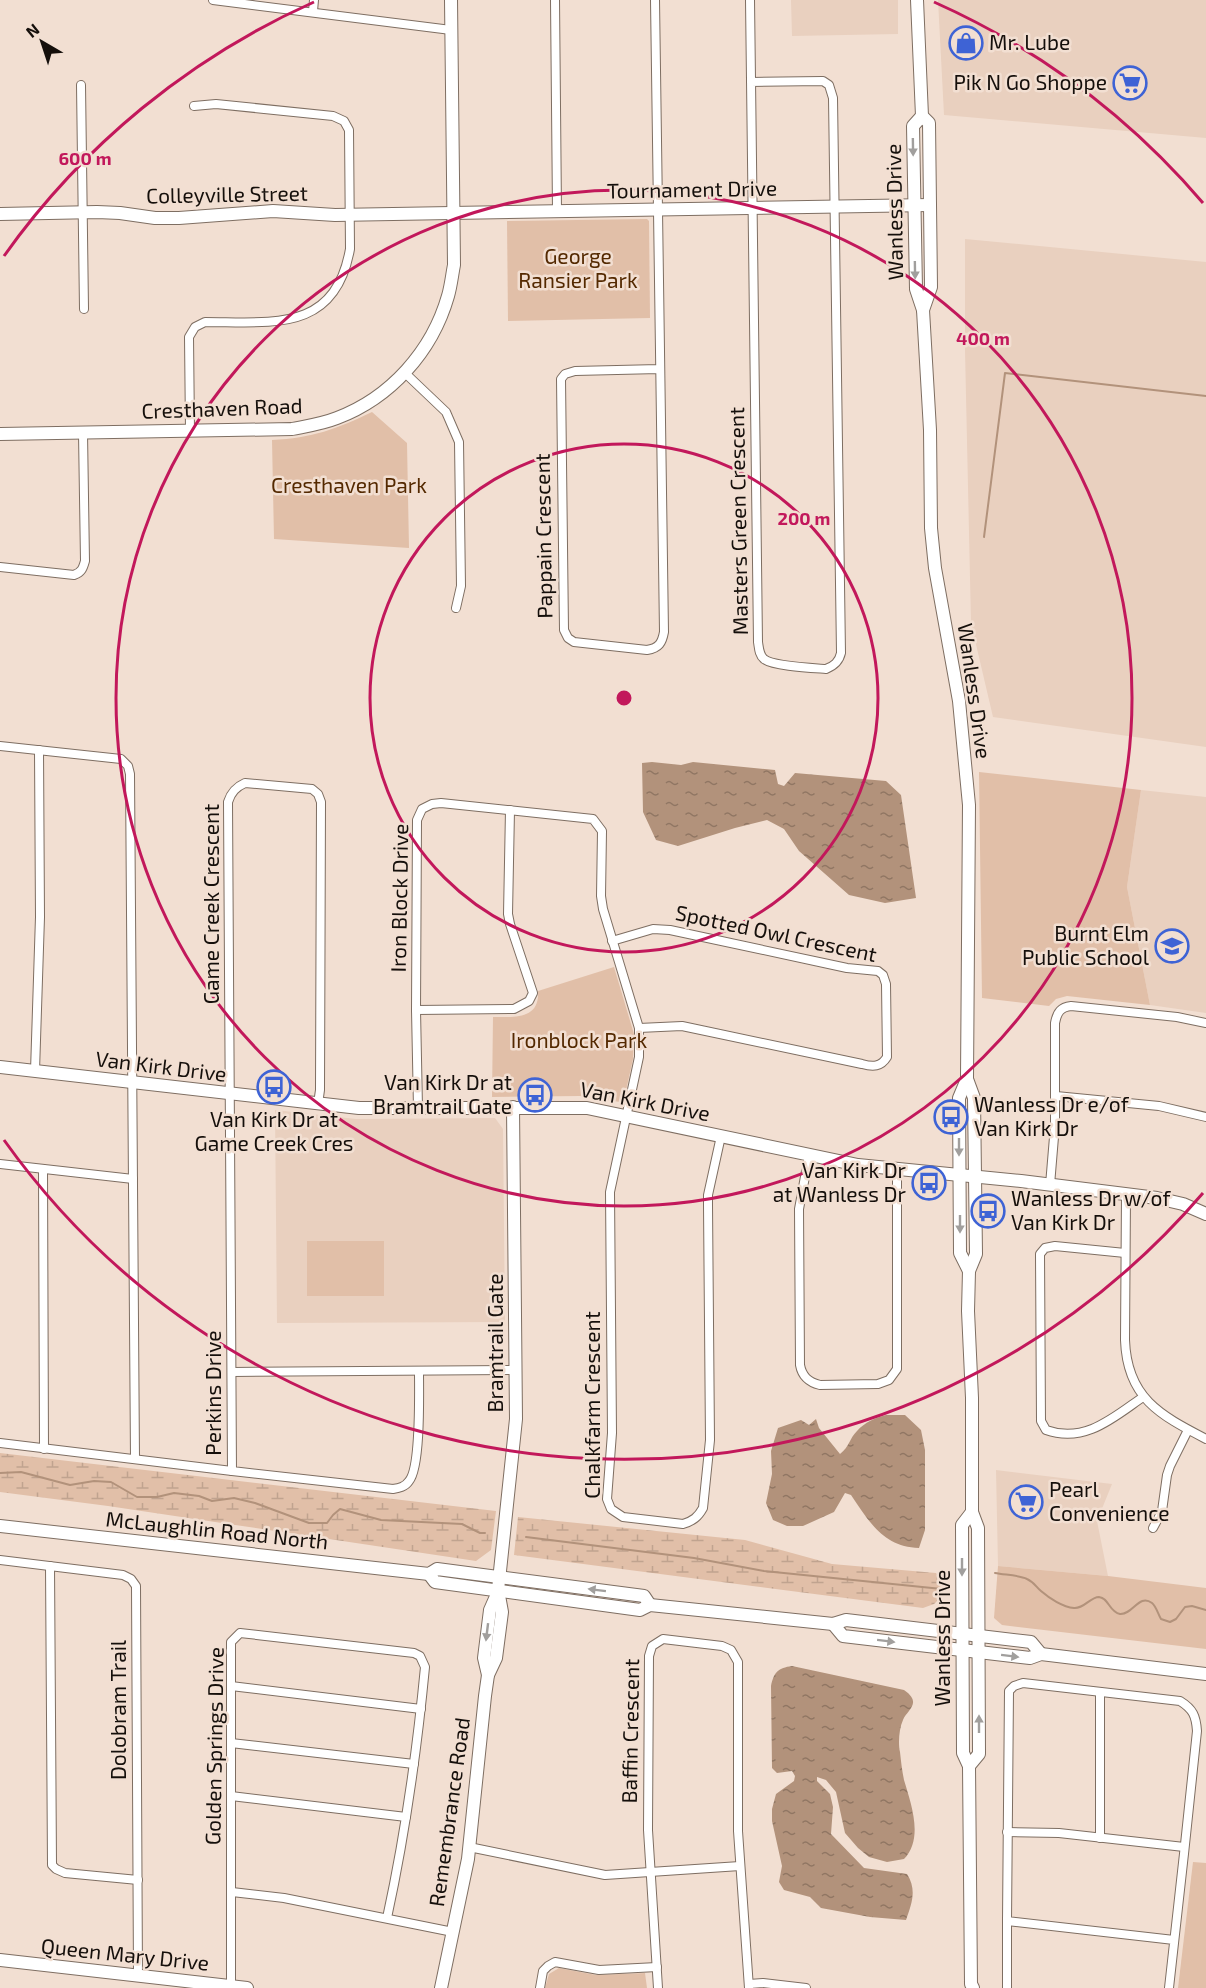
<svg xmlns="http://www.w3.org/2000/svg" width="1206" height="1988" font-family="'Exo 2',sans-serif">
  <defs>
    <pattern id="wetland-marsh" width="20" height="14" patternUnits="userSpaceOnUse" patternTransform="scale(1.5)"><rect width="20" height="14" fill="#e1bfa8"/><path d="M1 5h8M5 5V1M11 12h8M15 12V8" fill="none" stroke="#c0a38f"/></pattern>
    <pattern id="water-ripples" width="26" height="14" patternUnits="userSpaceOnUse" patternTransform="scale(1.5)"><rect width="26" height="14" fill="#b2927b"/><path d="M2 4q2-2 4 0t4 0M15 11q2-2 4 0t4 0" fill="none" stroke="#907663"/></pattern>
  </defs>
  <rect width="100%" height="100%" fill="#f2dfd2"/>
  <g fill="#e9d0bf">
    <path d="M791,0H898V34L792,36Z"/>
    <path d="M938,0H1206V138L944,115Z"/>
    <path d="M965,239L1206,262V747L993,717L971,623L965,350Z"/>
    <path d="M1141,790L1206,797V1013L1150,1005L1127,887Z"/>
    <path d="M275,1110L356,1119L495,1118L503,1129L505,1322L277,1323Z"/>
    <path d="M996,1470L1112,1484L1097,1521L1108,1576L998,1566Z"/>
  </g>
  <g fill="#e1bfa8">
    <path d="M647,219L649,221L650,318L508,321L507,221Z"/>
    <path d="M372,412L407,443L409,548L274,539L272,440C312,438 337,429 372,412Z"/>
    <path d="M979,772L1141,790L1127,887L1150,1005L1067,996L1056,999L1049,1006L982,998Z"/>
    <path d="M614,967L634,1034L633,1059L625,1095L620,1102L580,1096L492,1097L493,1017C513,1017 540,1020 538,991Z"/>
    <rect x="307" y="1241" width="77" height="55"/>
    <path d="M998,1566L1108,1576L1206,1588V1649L1002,1625L994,1618Z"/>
    <path d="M1193,1862L1206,1863V1988H1178Z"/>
    <path d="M559,1968L596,1975L645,1973L647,1988H545L549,1974Z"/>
  </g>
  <g fill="url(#wetland-marsh)">
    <path d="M0,1453L496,1511L491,1550L476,1561L108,1506L0,1492Z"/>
    <path d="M518,1517L745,1540L832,1564L936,1573L941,1579L944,1594L934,1604L923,1608L514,1555Z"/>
  </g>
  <g fill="url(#water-ripples)">
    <path d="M652,762L681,765L693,762L775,770L778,784L784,786L795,773L886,781L901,795L916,898L885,903L849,895L799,851L784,829L767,820L735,828L678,846L656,840L643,812L642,763Z"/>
    <path d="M886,1415H905L921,1430L925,1450V1530L919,1548C884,1547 869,1522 851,1495L845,1493L834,1512L803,1526H787L773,1520L766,1503L772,1474L771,1451L778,1428L801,1420L809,1425L816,1419L819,1428L840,1454C850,1446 849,1439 857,1431C865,1422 875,1418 886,1415Z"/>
    <path d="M792,1666L904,1690C923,1703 907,1710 903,1720C899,1729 898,1743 900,1752C901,1761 902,1771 904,1780C911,1804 924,1838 904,1859L887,1862L869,1857L858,1848L845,1833L836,1792L826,1780L817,1777V1781L830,1794L833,1807L831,1834L864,1868L907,1874C917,1890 912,1903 906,1920L870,1917L821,1908L810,1897L784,1890L779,1882L782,1866L772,1821V1809L776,1794L794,1781L795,1776L792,1771L777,1773L772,1768L771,1686C774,1672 778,1668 792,1666Z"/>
  </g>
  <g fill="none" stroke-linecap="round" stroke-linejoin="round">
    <g stroke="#b2927b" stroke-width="2">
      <path d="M984,537L1005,373L1206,396"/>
      <path d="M0,1473L21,1472L70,1485L94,1481L111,1482L137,1497H157L174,1493L199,1496L212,1501L234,1498L255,1503L309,1523H327L333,1515L340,1509L381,1520L462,1524L480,1533H485"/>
      <path d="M526,1537L694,1558L764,1571L942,1589"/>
      <path d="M995,1573C1005,1575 1019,1575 1027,1579C1034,1582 1036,1587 1041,1591C1049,1598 1063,1607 1074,1608C1084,1609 1090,1597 1099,1597C1109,1598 1109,1612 1120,1614C1133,1615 1139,1593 1152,1603C1156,1606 1158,1614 1161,1619L1170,1622L1176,1619L1185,1607L1192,1606L1206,1610"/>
    </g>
    <g stroke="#7e6e62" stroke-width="10">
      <g id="street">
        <path d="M213,0L451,30"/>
        <path d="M555,0L557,211"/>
        <path d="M655,0L664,632C662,643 659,648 647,650L574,642L568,638L564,630L561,379L565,374L575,371L659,369"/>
        <path d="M750,0C752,214 756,428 758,642C759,648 759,655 764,659C772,666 813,668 826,669C834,666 839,662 841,653L833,98L829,85L823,81L751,82"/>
        <path d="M313,11L314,0"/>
        <path d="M81,85L84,309"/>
        <path d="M405,373L446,412L459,442L461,586L456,608"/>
        <path d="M190,431L189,337L195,327L205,322C272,322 335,333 350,249L349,130L344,121L333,116L216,104L194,106"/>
        <path d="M0,567L74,575C82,572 83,568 85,561L83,433"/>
        <path d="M0,746L121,759L128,766L130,774L135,1459"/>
        <path d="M612,941L653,929L670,930L847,968L878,971L883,975L886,984L887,1057C881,1067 873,1067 862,1064L682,1026L639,1028"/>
        <path d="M416,1010L514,1009L529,1001L533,993L510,924L508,914L510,810"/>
        <path d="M35,1071L40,917L39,750"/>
        <path d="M1056,1096L1159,1106L1206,1117"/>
        <path d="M318,1104L320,1090L321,802L318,794L312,789L245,783C236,787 231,792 228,802L232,1471L393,1489C399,1488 405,1487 409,1481C421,1467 419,1392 419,1371"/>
        <path d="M418,1108L416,1010L417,820L422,809L432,804L441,803L593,819L602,831L601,896L603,909L639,1028V1057L610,1192L612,1433L607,1499L611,1509L623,1517L683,1524C693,1521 698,1517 703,1508L710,1440L708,1205V1195L721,1136"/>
        <path d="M809,1155L799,1209L800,1365C802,1376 808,1382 820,1385L878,1384L889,1380L897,1369V1168"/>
        <path d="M0,1164L133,1179"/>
        <path d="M43,1169L44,1449"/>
        <path d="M1050,1185L1055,1125V1023C1057,1012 1061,1007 1071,1006L1177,1017L1206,1023"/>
        <path d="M1126,1195L1125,1340C1127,1398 1160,1415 1206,1439"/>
        <path d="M1125,1253L1055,1246L1045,1248L1040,1254L1041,1421L1046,1430C1085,1444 1114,1417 1143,1397"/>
        <path d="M232,1372L516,1370"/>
        <path d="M0,1443L232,1471"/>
        <path d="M1153,1528L1162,1511L1167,1475L1170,1466L1188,1430"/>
        <path d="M0,1560L123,1575L131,1579L136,1586L138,1976"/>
        <path d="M50,1566L52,1865L56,1869L65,1873L138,1880"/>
        <path d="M231,1686L421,1709"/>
        <path d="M231,1743L414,1764"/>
        <path d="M231,1796L406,1817"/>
        <path d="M1007,1832L1059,1833L1184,1847"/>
        <path d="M1100,1838V1692"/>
        <path d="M469,1847L605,1875L740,1866"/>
        <path d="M232,1892L284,1898L453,1932"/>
        <path d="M1007,1921V1988"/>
        <path d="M749,1984L763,1983L806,1988"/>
        <path d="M231,1988V1642L240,1633L414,1653L420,1656L425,1667C417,1751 405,1835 387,1918"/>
        <path d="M540,1988L543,1971L548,1966L555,1962L599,1970L657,1967"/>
        <path d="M658,1988L648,1830L649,1656L652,1646L663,1639L722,1646L731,1650L738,1662V1831L749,1988"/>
        <path d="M1169,1988C1179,1902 1188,1817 1197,1731C1196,1716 1193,1709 1180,1701L1023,1683L1014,1686L1009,1691L1007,1921L1174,1940"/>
      </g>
    </g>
    <g stroke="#7e6e62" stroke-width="14">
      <g id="secondary">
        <path d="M917,0L922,116L929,123L931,287L923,310"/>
        <path d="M922,116L913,126L916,289L923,310L930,430L931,528L935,568L959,701L969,805L967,1079L974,1098L976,1254L969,1271L968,1311L972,1398V1512L978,1528L979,1754L969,1766"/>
        <path d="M0,214L97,212L120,213L155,218H179L273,211L335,215L930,205"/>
        <path d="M0,434L292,429C307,426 322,424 337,418C390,398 432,352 448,296C451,286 452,275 454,265L451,0"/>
        <path d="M0,1067L359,1108H587L858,1165L1021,1181L1157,1198L1183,1204L1206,1214"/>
        <path d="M967,1079L959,1098L960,1253L969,1271"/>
        <path d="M972,1512L962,1525L963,1753L969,1766L971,1984L973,1988"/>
        <path d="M0,1526L429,1574L437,1569L644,1596L650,1605"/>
        <path d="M429,1574L435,1582L640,1610L650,1605L833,1624L846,1620L1031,1642L1041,1654"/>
        <path d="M833,1624L843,1636L1030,1658L1041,1654L1206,1674"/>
        <path d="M488,1675L484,1658L490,1610L498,1592"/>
        <path d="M0,1960L247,1988"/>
        <path d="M441,1988L468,1859L485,1696L488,1675L496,1658L502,1612L498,1590L516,1419L513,1107"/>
      </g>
    </g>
    <use href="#street" stroke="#fff" stroke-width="8"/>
    <use href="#secondary" stroke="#fff" stroke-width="12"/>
  </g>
  <defs><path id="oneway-solid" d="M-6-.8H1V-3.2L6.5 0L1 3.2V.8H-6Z" transform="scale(1.5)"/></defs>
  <g fill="#a19f9d">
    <use href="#oneway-solid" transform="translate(913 147) rotate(89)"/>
    <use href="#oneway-solid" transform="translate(915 270) rotate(89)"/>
    <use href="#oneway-solid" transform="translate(959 1147) rotate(90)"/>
    <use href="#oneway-solid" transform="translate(960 1224) rotate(90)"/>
    <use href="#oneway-solid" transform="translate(962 1567) rotate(90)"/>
    <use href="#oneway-solid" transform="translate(597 1590) rotate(-173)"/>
    <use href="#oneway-solid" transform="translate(487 1632) rotate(97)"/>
    <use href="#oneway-solid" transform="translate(886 1641) rotate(7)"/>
    <use href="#oneway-solid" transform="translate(1010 1656) rotate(7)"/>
    <use href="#oneway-solid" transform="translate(979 1724) rotate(-90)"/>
  </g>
  <g fill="none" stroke="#c2185b" stroke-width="3">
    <circle cx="624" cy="698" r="254"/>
    <circle cx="624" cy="698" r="508"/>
    <path d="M1203 1193A762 762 0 0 1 4 1140M4 256A762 762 0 0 1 314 2M934 2A762 762 0 0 1 1203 203"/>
  </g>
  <defs>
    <g id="shop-ring" transform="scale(1.725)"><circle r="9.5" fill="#f2dfd2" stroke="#3e63d5" stroke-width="1.5"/><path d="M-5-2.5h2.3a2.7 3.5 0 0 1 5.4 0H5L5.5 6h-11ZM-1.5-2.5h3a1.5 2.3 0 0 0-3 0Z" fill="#3e63d5"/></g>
    <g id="supermarket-ring" transform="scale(1.725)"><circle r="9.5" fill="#f2dfd2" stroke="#3e63d5" stroke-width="1.5"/><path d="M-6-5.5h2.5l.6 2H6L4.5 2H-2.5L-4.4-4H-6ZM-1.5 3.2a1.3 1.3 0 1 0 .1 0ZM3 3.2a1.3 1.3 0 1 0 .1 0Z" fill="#3e63d5"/></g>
    <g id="school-ring" transform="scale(1.725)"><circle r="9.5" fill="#f2dfd2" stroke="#3e63d5" stroke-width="1.5"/><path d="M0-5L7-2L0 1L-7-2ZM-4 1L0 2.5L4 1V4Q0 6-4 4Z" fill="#3e63d5"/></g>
    <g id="bus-ring" transform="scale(1.725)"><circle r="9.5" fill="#f2dfd2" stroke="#3e63d5" stroke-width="1.5"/><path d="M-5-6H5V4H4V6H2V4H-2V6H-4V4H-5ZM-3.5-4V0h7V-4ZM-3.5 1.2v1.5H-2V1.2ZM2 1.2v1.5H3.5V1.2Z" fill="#3e63d5"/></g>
  </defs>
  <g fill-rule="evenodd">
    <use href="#shop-ring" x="966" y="43"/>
    <use href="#supermarket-ring" x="1130" y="83"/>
    <use href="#school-ring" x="1172" y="946"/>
    <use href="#bus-ring" x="274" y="1087"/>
    <use href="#bus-ring" x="535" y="1095"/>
    <use href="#bus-ring" x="951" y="1117"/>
    <use href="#bus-ring" x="929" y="1183"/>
    <use href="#bus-ring" x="988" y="1211"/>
    <use href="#supermarket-ring" x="1026" y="1502"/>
  </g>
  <g text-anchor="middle" stroke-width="5" stroke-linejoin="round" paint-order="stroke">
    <g font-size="21" fill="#150f0b" stroke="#f2dfd2" text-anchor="start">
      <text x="989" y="50">Mr. Lube</text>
      <text x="1107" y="90" text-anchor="end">Pik N Go Shoppe</text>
      <text x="1149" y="941" text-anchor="end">Burnt Elm<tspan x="1149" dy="24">Public School</tspan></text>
      <text x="512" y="1090" text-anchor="end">Van Kirk Dr at<tspan x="512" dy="24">Bramtrail Gate</tspan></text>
      <text x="974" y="1112">Wanless Dr e/of<tspan x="974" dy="24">Van Kirk Dr</tspan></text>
      <text x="274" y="1127" text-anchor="middle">Van Kirk Dr at<tspan x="274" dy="24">Game Creek Cres</tspan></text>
      <text x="906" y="1178" text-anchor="end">Van Kirk Dr<tspan x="906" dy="24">at Wanless Dr</tspan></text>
      <text x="1011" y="1206">Wanless Dr w/of<tspan x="1011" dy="24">Van Kirk Dr</tspan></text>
      <text x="1049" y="1497">Pearl<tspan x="1049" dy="24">Convenience</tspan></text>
    </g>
    <g font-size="21" fill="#150f0b" stroke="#f2dfd2">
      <text transform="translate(692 190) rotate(-1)" y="7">Tournament Drive</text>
      <text transform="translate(227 195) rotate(-1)" y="7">Colleyville Street</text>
      <text transform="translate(895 212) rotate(-91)" y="7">Wanless Drive</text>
      <text transform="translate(222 409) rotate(-2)" y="7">Cresthaven Road</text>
      <text transform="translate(739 521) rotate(-91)" y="7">Masters Green Crescent</text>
      <text transform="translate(544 536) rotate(-91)" y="7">Pappain Crescent</text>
      <text transform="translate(974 691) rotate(82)" y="7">Wanless Drive</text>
      <text transform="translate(400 898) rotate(-89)" y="7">Iron Block Drive</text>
      <text transform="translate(212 904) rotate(-90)" y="7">Game Creek Crescent</text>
      <text transform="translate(776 934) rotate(12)" y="7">Spotted Owl Crescent</text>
      <text transform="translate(161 1067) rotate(7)" y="7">Van Kirk Drive</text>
      <text transform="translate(645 1102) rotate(11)" y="7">Van Kirk Drive</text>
      <text transform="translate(496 1343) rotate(-90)" y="7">Bramtrail Gate</text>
      <text transform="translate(214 1393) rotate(-90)" y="7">Perkins Drive</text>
      <text transform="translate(593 1405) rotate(-90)" y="7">Chalkfarm Crescent</text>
      <text transform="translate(217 1531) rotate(6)" y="7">McLaughlin Road North</text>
      <text transform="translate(943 1638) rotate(-90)" y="7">Wanless Drive</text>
      <text transform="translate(119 1710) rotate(-90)" y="7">Dolobram Trail</text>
      <text transform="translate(631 1731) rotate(-89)" y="7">Baffin Crescent</text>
      <text transform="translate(215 1746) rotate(-89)" y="7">Golden Springs Drive</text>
      <text transform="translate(450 1812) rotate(-82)" y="7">Remembrance Road</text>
      <text transform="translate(125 1955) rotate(6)" y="7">Queen Mary Drive</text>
    </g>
    <g font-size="21" fill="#542900" stroke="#f2dfd2">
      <text x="578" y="264">George<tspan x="578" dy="24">Ransier Park</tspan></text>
      <text x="349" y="493">Cresthaven Park</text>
      <text x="579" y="1048">Ironblock Park</text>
    </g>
  </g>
  <circle cx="624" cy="698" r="9" fill="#c2185b" stroke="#f2dfd2" stroke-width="3"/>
  <g font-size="18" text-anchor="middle" font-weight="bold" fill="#c2185b" stroke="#f2dfd2" stroke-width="5" stroke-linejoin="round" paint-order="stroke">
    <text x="85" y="165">600 m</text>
    <text x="983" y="345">400 m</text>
    <text x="804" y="525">200 m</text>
  </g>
  <g transform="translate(42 42) rotate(321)" stroke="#f2dfd2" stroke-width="4.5" paint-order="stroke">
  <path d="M0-4.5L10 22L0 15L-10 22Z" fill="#150f0b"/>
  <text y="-9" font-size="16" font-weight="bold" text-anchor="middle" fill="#150f0b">N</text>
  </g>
</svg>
